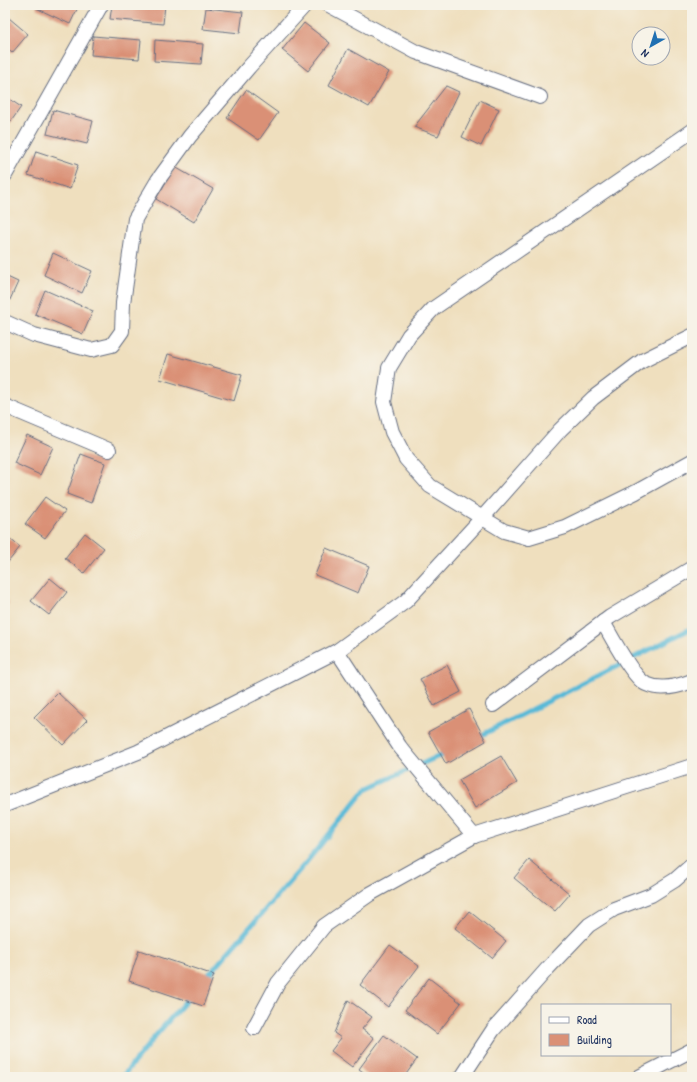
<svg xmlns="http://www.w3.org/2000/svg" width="697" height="1082" font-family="'Patrick Hand',sans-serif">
  <rect width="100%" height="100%" fill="#f7f3e8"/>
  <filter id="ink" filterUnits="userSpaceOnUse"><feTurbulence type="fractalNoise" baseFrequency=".025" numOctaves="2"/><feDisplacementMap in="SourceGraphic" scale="8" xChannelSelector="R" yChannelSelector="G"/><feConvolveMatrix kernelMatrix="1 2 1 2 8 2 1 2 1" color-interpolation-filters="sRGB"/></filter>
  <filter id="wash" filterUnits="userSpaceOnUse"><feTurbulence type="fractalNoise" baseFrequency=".012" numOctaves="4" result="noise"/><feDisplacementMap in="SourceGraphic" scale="16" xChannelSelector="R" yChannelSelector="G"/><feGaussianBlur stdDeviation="0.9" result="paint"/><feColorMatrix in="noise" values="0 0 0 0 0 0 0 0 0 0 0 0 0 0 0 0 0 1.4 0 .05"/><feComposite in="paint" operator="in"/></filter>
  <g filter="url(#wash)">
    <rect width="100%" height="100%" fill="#efdfbe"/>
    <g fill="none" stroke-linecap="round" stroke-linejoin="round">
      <g stroke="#58b9d7" stroke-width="5">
        <path d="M478,737L692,628"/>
        <path d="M205,979L304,865L366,789L446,753"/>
        <path d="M122,1077L157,1034L191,995"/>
      </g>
    </g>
    <g id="blocks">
      <g fill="#da9076">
        <path d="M38,5H79L70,24L36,8Z"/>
        <path d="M112,5H165L163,24L110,19Z"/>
        <path d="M206,8L243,12L240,33L203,29Z"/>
        <path d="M9,18L28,34L12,53L5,47V22Z"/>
        <path d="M304,23L330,43L308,71L282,50Z"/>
        <path d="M93,36L141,40L139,59L91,55Z"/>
        <path d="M155,40L203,44L201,64L154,61Z"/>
        <path d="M348,49L389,72L369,107L329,85Z"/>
        <path d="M446,86L459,92L438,136L414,127Z"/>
        <path d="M246,90L278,113L259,140L227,118Z"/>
        <path d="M5,96L21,107L5,130Z"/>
        <path d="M480,100L499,109L481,146L462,137Z"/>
        <path d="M53,110L93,121L87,144L47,134Z"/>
        <path d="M36,151L78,165L70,189L28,175Z"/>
        <path d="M175,167L213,189L194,222L156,199Z"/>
        <path d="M53,253L92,271L82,293L44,275Z"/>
        <path d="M5,276L18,282L9,302L5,301Z"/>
        <path d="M45,290L93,311L83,334L35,314Z"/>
        <path d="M168,354L242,375L234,401L160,379Z"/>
        <path d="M27,435L53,447L40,475L14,463Z"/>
        <path d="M81,454L105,463L91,503L67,494Z"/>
        <path d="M45,497L65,511L45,538L25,524Z"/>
        <path d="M85,533L104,548L84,573L65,558Z"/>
        <path d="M5,535L20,547L5,566Z"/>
        <path d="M326,548L369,566L358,593L315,575Z"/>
        <path d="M50,578L67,592L49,615L31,601Z"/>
        <path d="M5,599L9,603L5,608Z"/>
        <path d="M447,665L461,692L434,706L420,679Z"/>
        <path d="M58,693L87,720L63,745L34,717Z"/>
        <path d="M469,709L486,741L446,764L428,732Z"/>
        <path d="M501,756L517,783L475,808L459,780Z"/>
        <path d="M529,860L570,894L555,911L514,878Z"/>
        <path d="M469,911L506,941L492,958L455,928Z"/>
        <path d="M390,945L419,966L388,1007L360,985Z"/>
        <path d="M139,950L214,975L203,1006L129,981Z"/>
        <path d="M429,978L461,1003L437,1034L405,1010Z"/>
        <path d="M348,1000L372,1017L362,1029L374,1038L352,1067L331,1051L341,1038L334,1033Z"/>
        <path d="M384,1035L417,1059L404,1077H370L359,1069Z"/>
      </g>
    </g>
  </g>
  <g filter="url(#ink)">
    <use href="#blocks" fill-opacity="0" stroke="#656d80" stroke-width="1"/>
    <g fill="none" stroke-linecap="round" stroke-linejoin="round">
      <g stroke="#656d80" stroke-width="16">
        <g id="street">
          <path d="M329,5L416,52L540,97"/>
          <path d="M692,131L434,308L409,335L389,368L384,402L392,432L406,459L430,486L504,531L529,538L565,527L636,492L692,461"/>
          <path d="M5,175L101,5"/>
          <path d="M5,322L34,335L91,350L112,345L122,331L123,303L135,219L158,180L190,136L249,67L305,5"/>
          <path d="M5,406L109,450"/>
          <path d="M603,622C611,636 633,678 646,684C661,691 677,687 692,681"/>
          <path d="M337,651L400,747L474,836"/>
          <path d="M493,705L610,617L692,568"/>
          <path d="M5,805L138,752L337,651L406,601L483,517L560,430L593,398L642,361L692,336"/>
          <path d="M254,1028L278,983L324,926L370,894L474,836L692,766"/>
          <path d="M462,1077L493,1030L548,968L589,925L614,909L651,895L675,880L692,865"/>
          <path d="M639,1077L692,1050"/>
        </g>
      </g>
      <use href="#street" stroke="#fff" stroke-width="14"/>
    </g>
  </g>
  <rect width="697" height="1082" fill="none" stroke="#f7f3e8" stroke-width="20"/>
  <rect x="541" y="1004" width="130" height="52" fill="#f7f3e8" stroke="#9fa5b1"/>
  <rect x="549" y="1017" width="20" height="6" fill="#ffffff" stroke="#9fa5b1"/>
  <text x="577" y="1024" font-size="12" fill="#1b2f5e">Road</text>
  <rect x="549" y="1034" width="20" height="12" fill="#da9076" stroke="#9fa5b1"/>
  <text x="577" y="1044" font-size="12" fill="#1b2f5e">Building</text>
  <g transform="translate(651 46) rotate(219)"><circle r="19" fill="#f7f3e8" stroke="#9fa5b1"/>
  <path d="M0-3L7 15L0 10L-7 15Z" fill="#1f6fb2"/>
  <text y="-6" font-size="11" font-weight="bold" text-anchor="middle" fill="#1b2f5e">N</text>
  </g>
</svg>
